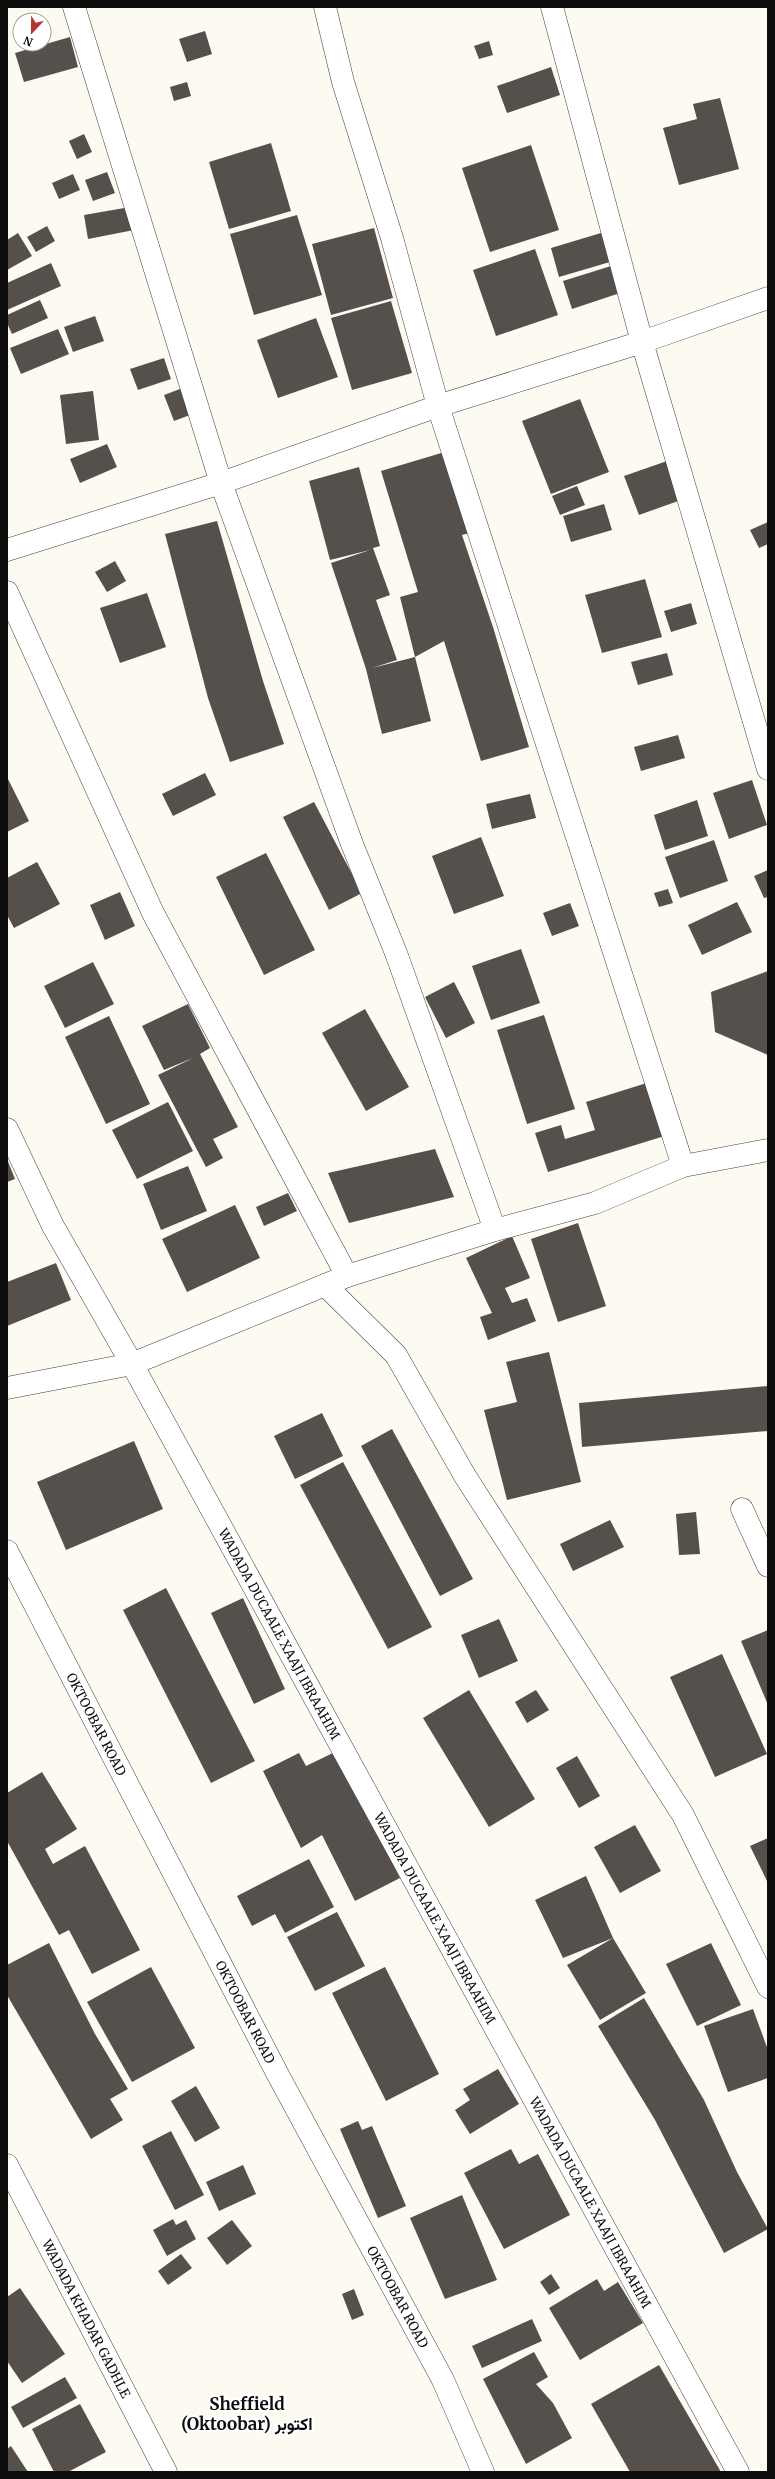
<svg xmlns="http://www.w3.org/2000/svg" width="775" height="2479" font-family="Merriweather,Vazirmatn,serif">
  <rect width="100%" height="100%" fill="#fdfbf1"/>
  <g fill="#56504c">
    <path d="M205,31L212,54L187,62L179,39Z"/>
    <path d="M70,37L78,67L24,82L15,53Z"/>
    <path d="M489,41L493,55L479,59L474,46Z"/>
    <path d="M551,67L560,95L507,113L497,86Z"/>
    <path d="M187,82L191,96L174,101L170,87Z"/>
    <path d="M720,98L739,169L679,185L663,128L697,119L693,104Z"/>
    <path d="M84,134L92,152L77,159L69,141Z"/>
    <path d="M271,143L291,211L229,229L209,162Z"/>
    <path d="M531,145L559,230L490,252L462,168Z"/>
    <path d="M107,172L115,193L93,201L85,180Z"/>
    <path d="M73,174L80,190L59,199L52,183Z"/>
    <path d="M130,207L134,230L88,239L84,215Z"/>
    <path d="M297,215L322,295L254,315L230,234Z"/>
    <path d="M47,226L55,241L36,252L27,237Z"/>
    <path d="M374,228L393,298L331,315L312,244Z"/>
    <path d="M18,233L32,256L7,270V240Z"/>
    <path d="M601,233L610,262L559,277L551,248Z"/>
    <path d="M535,249L558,315L496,336L473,270Z"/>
    <path d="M51,263L61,286L7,310V283Z"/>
    <path d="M611,266L620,293L572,309L563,281Z"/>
    <path d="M40,300L48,318L12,334L7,323V315Z"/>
    <path d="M391,301L412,373L352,390L331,318Z"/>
    <path d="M95,316L104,341L73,352L64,327Z"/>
    <path d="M316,318L338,377L278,398L257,340Z"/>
    <path d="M58,329L69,354L21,374L10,348Z"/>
    <path d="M164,358L171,379L138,390L130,369Z"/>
    <path d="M180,389L190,415L174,421L164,395Z"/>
    <path d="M93,391L99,440L66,444L60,395Z"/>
    <path d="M580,399L609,472L551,494L522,421Z"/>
    <path d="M107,444L117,467L80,483L70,459Z"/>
    <path d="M448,451L473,532L462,535L493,627L529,747L481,761L444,641L415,657L400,597L418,592L381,471Z"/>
    <path d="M667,461L681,500L639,515L624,476Z"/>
    <path d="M359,467L380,546L373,548L390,595L376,600L397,660L372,668L415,657L431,721L382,734L366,669L331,563L370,550L330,560L309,481Z"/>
    <path d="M577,486L585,505L560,515L552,496Z"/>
    <path d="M604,504L612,530L571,542L563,516Z"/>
    <path d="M217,521L263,681L284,744L230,762L208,698L165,534Z"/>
    <path d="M768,522V544L759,548L750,530Z"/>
    <path d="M115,561L126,581L107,592L95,572Z"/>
    <path d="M645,579L662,637L602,653L585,595Z"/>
    <path d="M147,593L166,647L120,663L100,608Z"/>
    <path d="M691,603L697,624L671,632L664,611Z"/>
    <path d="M667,653L673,675L638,685L631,662Z"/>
    <path d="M678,735L685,758L641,771L634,747Z"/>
    <path d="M205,773L216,795L173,816L162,794Z"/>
    <path d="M7,777L29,821L7,832Z"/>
    <path d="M752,780L767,825L729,839L713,793Z"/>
    <path d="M530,794L536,818L492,829L486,804Z"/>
    <path d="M697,800L708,836L665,850L654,815Z"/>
    <path d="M314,802L362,893L329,910L283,817Z"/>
    <path d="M481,837L504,896L454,914L432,856Z"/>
    <path d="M714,840L728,881L680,898L665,857Z"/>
    <path d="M266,853L315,950L264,975L216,877Z"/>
    <path d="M37,862L60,904L14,928L7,915V878Z"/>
    <path d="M768,870V897L764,898L754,876Z"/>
    <path d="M668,889L673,903L659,907L654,893Z"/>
    <path d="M120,892L135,926L105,940L90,905Z"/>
    <path d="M737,902L752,932L702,955L688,925Z"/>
    <path d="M570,903L579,926L552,936L543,913Z"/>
    <path d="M521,949L540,1003L491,1020L472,966Z"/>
    <path d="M93,962L114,1004L65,1028L44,986Z"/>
    <path d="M768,971V1055L715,1032L711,992Z"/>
    <path d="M454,982L475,1023L446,1038L425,997Z"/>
    <path d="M188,1004L210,1048L200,1054L238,1127L213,1139L223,1158L206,1167L158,1075L193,1058L164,1070L142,1026Z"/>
    <path d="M365,1009L409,1087L366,1111L322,1033Z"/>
    <path d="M544,1015L575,1109L527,1124L497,1030Z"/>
    <path d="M109,1016L150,1104L106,1124L65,1037Z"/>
    <path d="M653,1081L671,1134L548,1172L535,1133L561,1125L565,1139L595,1130L586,1102Z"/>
    <path d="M168,1102L193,1151L137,1179L112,1130Z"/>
    <path d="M435,1149L454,1197L349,1223L328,1173Z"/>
    <path d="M7,1159L15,1179L7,1182Z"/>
    <path d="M188,1166L207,1211L161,1230L143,1184Z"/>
    <path d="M288,1193L297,1211L264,1226L256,1207Z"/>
    <path d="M235,1205L260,1258L187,1292L162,1239Z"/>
    <path d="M578,1223L606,1306L558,1322L531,1239Z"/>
    <path d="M512,1236L530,1278L505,1288L512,1303L527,1298L536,1321L488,1340L480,1317L492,1313L466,1258Z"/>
    <path d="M56,1263L71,1300L7,1326V1282Z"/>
    <path d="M549,1352L581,1482L507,1500L484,1410L517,1402L506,1362Z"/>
    <path d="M768,1386V1431L582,1447L579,1403Z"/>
    <path d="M322,1413L343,1456L295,1479L274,1436Z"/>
    <path d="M392,1429L473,1579L440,1596L361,1446Z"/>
    <path d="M134,1441L163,1509L66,1550L37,1482Z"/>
    <path d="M343,1462L432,1627L388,1649L300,1485Z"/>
    <path d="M696,1512L700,1554L679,1555L676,1514Z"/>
    <path d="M610,1520L624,1547L573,1571L560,1544Z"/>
    <path d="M166,1588L255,1761L211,1783L123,1610Z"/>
    <path d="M243,1598L285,1689L254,1704L211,1613Z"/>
    <path d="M499,1619L518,1661L479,1678L461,1635Z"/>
    <path d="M768,1630V1705L741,1641Z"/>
    <path d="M722,1654L767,1754L715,1777L670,1677Z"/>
    <path d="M469,1690L535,1799L489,1827L423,1718Z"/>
    <path d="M536,1690L549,1710L527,1723L515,1702Z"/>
    <path d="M337,1751L400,1878L355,1901L322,1835L301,1848L263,1771L299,1753L306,1766Z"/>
    <path d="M577,1756L600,1796L579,1808L556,1768Z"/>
    <path d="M42,1772L77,1829L45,1849L53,1864L85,1846L140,1950L92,1974L69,1930L59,1935L7,1841V1793Z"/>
    <path d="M635,1825L661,1871L620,1893L594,1847Z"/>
    <path d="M768,1838V1883L750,1846Z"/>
    <path d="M309,1859L334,1907L285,1933L275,1914L252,1926L237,1896Z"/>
    <path d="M586,1876L613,1938L646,1993L600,2020L567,1965L613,1938L563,1958L535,1900Z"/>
    <path d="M337,1912L365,1966L315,1991L287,1937Z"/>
    <path d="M49,1943L95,2034L128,2089L110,2099L123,2120L91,2139L7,1995V1965Z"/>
    <path d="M711,1943L741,2005L697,2026L666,1964Z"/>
    <path d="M151,1967L195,2048L132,2082L87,2002Z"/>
    <path d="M385,1967L439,2074L386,2101L332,1993Z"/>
    <path d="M644,1998L704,2100L737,2172L768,2229L724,2253L655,2120L598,2026Z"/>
    <path d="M753,2009L768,2050V2078L728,2092L704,2026Z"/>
    <path d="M498,2069L519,2104L470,2134L455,2110L470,2100L463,2089Z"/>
    <path d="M196,2086L220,2128L195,2142L171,2101Z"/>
    <path d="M358,2121L362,2130L372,2126L406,2206L378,2218L340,2129Z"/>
    <path d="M171,2131L204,2195L175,2210L142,2146Z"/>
    <path d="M511,2149L519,2164L538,2154L570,2215L504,2249L464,2173Z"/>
    <path d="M243,2165L256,2194L219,2211L206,2182Z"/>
    <path d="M462,2195L497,2280L445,2299L410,2218Z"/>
    <path d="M173,2219L176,2225L186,2220L196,2239L167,2256L153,2230Z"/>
    <path d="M232,2220L252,2246L227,2265L207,2238Z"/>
    <path d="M181,2254L192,2268L168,2285L158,2271Z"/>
    <path d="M551,2274L560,2288L549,2295L540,2282Z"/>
    <path d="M597,2279L604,2291L618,2282L643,2323L580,2360L549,2308Z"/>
    <path d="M20,2288L65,2354L22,2383L7,2361V2297Z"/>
    <path d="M354,2289L364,2315L352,2320L342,2294Z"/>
    <path d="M532,2319L542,2341L482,2368L472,2346Z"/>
    <path d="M534,2352L548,2377L536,2384L553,2403L572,2438L526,2464L483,2379Z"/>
    <path d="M659,2365L721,2472H630L591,2404Z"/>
    <path d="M65,2377L77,2398L23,2428L11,2407Z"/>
    <path d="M80,2404L106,2452L68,2472H54L32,2429Z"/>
    <path d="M11,2446L28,2472H7V2449Z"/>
  </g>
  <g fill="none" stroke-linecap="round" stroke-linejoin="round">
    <g stroke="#414141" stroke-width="23">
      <g id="minor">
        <path d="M74,7L221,483L352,844L396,953L495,1230"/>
        <path d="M325,7L343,82L392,238L438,406L683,1166"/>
        <path d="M552,7L642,342L768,769"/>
        <path d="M7,550L221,483L438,406L642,342L768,298"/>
        <path d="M7,592L153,913L347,1276"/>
        <path id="s1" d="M7,1129L53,1226L132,1364L738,2472"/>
        <path d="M325,1285L396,1355L465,1476L683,1815L768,1987"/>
        <path d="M7,1388L132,1364L347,1276L495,1230L595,1203L683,1166L768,1150"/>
        <path d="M742,1509L768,1566"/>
        <path id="s2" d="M7,1551L277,2073L443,2380L483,2472"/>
        <path id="s3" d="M7,2165L166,2472"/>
      </g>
    </g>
    <use href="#minor" stroke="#fff" stroke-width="22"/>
  </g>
  <g text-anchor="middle" stroke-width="4" stroke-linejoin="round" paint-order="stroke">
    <g font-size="13" fill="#0e0e0e" stroke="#fff">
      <text dy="5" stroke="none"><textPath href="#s1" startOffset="574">WADADA DUCAALE XAAJI IBRAAHIM</textPath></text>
      <text dy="5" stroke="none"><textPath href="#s2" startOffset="195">OKTOOBAR ROAD</textPath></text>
      <text dy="5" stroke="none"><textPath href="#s1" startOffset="898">WADADA DUCAALE XAAJI IBRAAHIM</textPath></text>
      <text dy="5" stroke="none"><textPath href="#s2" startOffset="519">OKTOOBAR ROAD</textPath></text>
      <text dy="5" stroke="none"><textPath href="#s1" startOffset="1222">WADADA DUCAALE XAAJI IBRAAHIM</textPath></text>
      <text dy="5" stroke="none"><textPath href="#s2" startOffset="842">OKTOOBAR ROAD</textPath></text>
      <text dy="5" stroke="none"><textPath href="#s3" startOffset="173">WADADA KHADAR GADHLE</textPath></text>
    </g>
    <g font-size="17" font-weight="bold" fill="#0e0e0e" stroke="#fff">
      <text x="247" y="2410">Sheffield<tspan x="247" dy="20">(Oktoobar) اكتوبر</tspan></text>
    </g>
  </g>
  <rect width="775" height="2479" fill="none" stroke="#0e0e0e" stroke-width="16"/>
  <g transform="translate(32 32) rotate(202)"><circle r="19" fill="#ffffff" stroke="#9f9f9f"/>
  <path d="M0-3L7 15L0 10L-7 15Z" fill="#af3536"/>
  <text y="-6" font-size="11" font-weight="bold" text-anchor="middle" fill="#0e0e0e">N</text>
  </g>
</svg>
